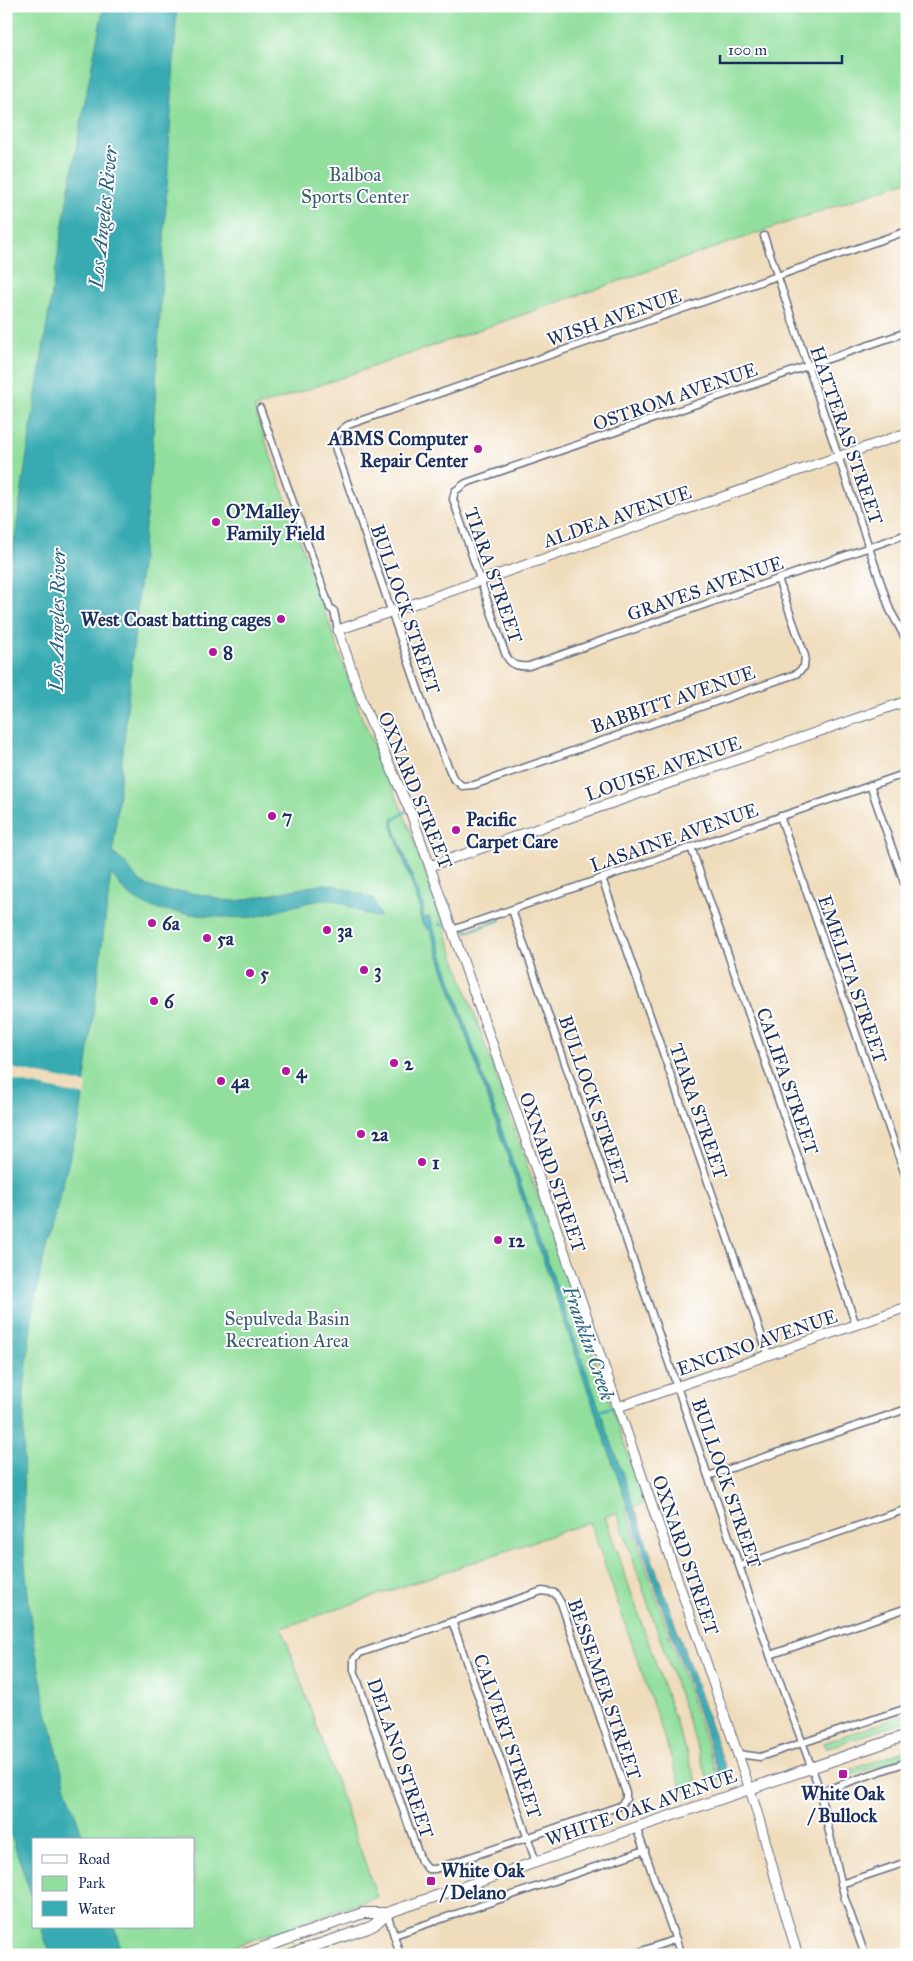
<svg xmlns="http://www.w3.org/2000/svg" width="913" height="1961" font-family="'IM FELL Great Primer',serif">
  <rect width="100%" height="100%" fill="#fff"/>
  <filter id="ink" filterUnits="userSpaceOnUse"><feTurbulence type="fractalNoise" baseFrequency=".02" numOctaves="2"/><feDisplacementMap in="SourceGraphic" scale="10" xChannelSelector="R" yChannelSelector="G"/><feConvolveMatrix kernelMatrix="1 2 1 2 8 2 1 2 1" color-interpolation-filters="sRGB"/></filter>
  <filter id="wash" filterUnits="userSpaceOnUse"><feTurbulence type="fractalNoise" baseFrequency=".0096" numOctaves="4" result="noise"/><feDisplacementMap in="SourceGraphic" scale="20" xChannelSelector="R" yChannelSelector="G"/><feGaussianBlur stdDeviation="1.12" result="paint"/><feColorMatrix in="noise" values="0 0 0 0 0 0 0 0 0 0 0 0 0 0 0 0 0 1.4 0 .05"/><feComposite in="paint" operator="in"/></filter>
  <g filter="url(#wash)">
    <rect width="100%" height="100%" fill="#efdcbb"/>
    <g fill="#92df9d" stroke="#56877e" fill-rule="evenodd">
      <path d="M6,6H907V181L254,408L362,718L408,824L645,1503L626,1510L719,1780L709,1782L617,1513L605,1517L698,1786L683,1792L590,1522L282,1628L377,1897L209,1955H6ZM34,1840H194V1927H34Z"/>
      <path d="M907,1714V1721L826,1748L824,1743Z"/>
      <path d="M907,1750V1757L846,1777L844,1772Z"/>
    </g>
    <g fill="#39abb2" stroke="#2a6d88">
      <path d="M104,6H177L152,456L113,853L126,864L137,879L145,885L163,891L185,892L210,896L221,900L237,901L323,884L333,885L373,898L380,917C361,917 344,898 324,900C300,902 277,913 253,917C232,920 172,913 151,907C143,904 135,899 128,894C121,889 117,880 111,874L80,1118L41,1268L32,1315L24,1392L23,1544L31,1623L45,1703L65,1784L84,1840H34V1904L6,1820V606C18,510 33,414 48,318C64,214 82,110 104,6Z"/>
      <path d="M393,817L394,827L423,905V918L430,917L485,1082L728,1775L721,1779L431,933C429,929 426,928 423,924C419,920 421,913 420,908L392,827Z"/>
      <path d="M41,1927H114L123,1955H50Z"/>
    </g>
    <path fill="#efdcbb" d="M6,1067L87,1084L85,1096L6,1079Z"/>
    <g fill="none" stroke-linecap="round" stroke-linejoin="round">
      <g stroke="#39abb2" stroke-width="2.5">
        <path d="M394,820L407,810"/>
        <path d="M439,924L448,927"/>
        <path d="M458,930L469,931L500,920"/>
        <path d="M598,1412L617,1405"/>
      </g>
    </g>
  </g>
  <g filter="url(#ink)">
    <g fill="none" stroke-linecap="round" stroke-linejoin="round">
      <g stroke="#656c7f" stroke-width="9">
        <g id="street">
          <path d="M764,236L890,610L907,641"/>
          <path d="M907,332L466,483L455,491L453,499L505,653C510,665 517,667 529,666L907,534"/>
          <path d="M260,408L330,608L334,611L338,630"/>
          <path d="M778,579L805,656L804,667L796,674L474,785L462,786L453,778L430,724L336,450C333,437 338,432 348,425L907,231"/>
          <path d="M870,785L907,891"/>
          <path d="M780,816L907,1180"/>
          <path d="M691,847L856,1325"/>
          <path d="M602,878L768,1354"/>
          <path d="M512,910L770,1655L818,1785L845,1899L865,1955"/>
          <path d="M452,930L907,773"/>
          <path d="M708,1476L907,1409"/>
          <path d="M740,1566L907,1509"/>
          <path d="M542,1591L555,1593L561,1603L626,1793V1799L620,1806L435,1869H428L421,1861L354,1670V1659L360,1653Z"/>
          <path d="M452,1621L536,1862"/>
          <path d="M770,1655L907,1608"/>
          <path d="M738,1754L760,1757L907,1708"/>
          <path d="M820,1792L907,1762"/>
          <path d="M636,1827L681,1955"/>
          <path d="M841,1884L907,1862"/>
          <path d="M387,1913L400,1955"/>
          <path d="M394,1935L645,1850"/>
          <path d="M631,1955L676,1939"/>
        </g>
      </g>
      <g stroke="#656c7f" stroke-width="11">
        <g id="secondary">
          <path d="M430,866L907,701"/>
          <path d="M618,1407L907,1307"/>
          <path d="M798,1955C778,1896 766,1834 745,1775C636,1455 525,1135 412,816L365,709L338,630L907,433"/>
        </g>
      </g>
      <g stroke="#656c7f" stroke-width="12">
        <g id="primary">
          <path d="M242,1955L363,1913H387"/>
          <path d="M288,1955L368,1928L374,1925L387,1913L907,1735"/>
        </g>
      </g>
      <use href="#street" stroke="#fff" stroke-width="6"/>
      <use href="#secondary" stroke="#fff" stroke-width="9"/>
      <use href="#primary" stroke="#fff" stroke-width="10"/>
    </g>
  </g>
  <g fill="#b5179e" stroke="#fff" stroke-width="2">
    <circle cx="478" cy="449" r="5"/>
    <circle cx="216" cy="522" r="5"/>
    <circle cx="281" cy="619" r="5"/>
    <circle cx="213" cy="652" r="5"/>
    <circle cx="272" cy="816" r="5"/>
    <circle cx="456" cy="830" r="5"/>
    <circle cx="152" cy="923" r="5"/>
    <circle cx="327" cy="930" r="5"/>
    <circle cx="207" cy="938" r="5"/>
    <circle cx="364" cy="970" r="5"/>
    <circle cx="250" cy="973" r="5"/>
    <circle cx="154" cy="1001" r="5"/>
    <circle cx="394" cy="1063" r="5"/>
    <circle cx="286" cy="1071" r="5"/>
    <circle cx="221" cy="1081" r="5"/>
    <circle cx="361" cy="1134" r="5"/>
    <circle cx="422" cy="1162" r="5"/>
    <circle cx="498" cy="1240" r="5"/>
    <rect x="838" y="1769" width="10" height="10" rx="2.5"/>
    <rect x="426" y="1876" width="10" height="10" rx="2.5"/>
  </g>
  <g text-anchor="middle" stroke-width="4" stroke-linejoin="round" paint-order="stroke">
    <g font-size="19" fill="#395b6e" stroke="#fff">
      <text x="355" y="181">Balboa<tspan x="355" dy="22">Sports Center</tspan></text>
      <text x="287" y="1325">Sepulveda Basin<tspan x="287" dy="22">Recreation Area</tspan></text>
    </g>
    <g font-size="19" fill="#1b2f5e" stroke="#fff">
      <text transform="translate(614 317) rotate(-19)" y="7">WISH AVENUE</text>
      <text transform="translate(675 396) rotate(-19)" y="7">OSTROM AVENUE</text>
      <text transform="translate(847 435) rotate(71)" y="7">HATTERAS STREET</text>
      <text transform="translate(617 516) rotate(-19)" y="7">ALDEA AVENUE</text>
      <text transform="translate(494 575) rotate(71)" y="7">TIARA STREET</text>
      <text transform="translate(705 588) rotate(-19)" y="7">GRAVES AVENUE</text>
      <text transform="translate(406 609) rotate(71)" y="7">BULLOCK STREET</text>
      <text transform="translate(673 699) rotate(-19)" y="7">BABBITT AVENUE</text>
      <text transform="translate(663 768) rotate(-19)" y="7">LOUISE AVENUE</text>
      <text transform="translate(416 790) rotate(68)" y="7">OXNARD STREET</text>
      <text transform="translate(674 837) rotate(-19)" y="7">LASAINE AVENUE</text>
      <text transform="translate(853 979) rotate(71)" y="7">EMELITA STREET</text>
      <text transform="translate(788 1081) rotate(71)" y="7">CALIFA STREET</text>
      <text transform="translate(594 1100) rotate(71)" y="7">BULLOCK STREET</text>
      <text transform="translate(699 1111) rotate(71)" y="7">TIARA STREET</text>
      <text transform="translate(553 1172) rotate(71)" y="7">OXNARD STREET</text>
      <text transform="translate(757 1342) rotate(-19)" y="7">ENCINO AVENUE</text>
      <text transform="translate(727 1483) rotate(71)" y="7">BULLOCK STREET</text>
      <text transform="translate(686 1555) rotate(71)" y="7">OXNARD STREET</text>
      <text transform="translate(605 1689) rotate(71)" y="7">BESSEMER STREET</text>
      <text transform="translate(508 1736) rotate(71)" y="7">CALVERT STREET</text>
      <text transform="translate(401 1758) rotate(71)" y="7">DELANO STREET</text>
      <text transform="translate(641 1807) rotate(-19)" y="7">WHITE OAK AVENUE</text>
    </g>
    <g font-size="19" font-weight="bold" fill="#1b2f5e" stroke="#fff" text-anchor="start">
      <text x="468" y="445" text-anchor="end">ABMS Computer<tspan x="468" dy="22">Repair Center</tspan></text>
      <text x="226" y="518">O'Malley<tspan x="226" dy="22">Family Field</tspan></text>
      <text x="271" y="626" text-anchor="end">West Coast batting cages</text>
      <text x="223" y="659">8</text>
      <text x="282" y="823">7</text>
      <text x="466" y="826">Pacific<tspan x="466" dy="22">Carpet Care</tspan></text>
      <text x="162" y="930">6a</text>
      <text x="337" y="937">3a</text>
      <text x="217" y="945">5a</text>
      <text x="374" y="977">3</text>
      <text x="260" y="980">5</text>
      <text x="164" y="1008">6</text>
      <text x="404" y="1070">2</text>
      <text x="296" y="1078">4</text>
      <text x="231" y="1088">4a</text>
      <text x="371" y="1141">2a</text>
      <text x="432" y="1169">1</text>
      <text x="508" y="1247">12</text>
      <text x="843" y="1800" text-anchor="middle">White Oak<tspan x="843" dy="22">/ Bullock</tspan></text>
      <text x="441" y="1877">White Oak<tspan x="441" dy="22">/ Delano</tspan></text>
    </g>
    <g font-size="20" font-style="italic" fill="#276180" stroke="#fff">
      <text transform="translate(103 217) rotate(-84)" y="7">Los Angeles River</text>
      <text transform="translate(57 620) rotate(-89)" y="7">Los Angeles River</text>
      <text transform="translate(589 1343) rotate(71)" y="7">Franklin Creek</text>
    </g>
  </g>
  <rect width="913" height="1961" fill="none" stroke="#fff" stroke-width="25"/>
  <rect x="32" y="1838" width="162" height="90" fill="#ffffff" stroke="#a4acbf"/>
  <rect x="42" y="1855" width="25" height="8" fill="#ffffff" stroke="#a4acbf"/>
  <text x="78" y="1864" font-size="15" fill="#1b2f5e">Road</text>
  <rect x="42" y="1876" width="25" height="15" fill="#92df9d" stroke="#a4acbf"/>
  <text x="78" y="1888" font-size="15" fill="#1b2f5e">Park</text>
  <rect x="42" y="1901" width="25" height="15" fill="#39abb2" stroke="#a4acbf"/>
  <text x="78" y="1914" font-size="15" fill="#1b2f5e">Water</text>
  <path d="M720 55v8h122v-8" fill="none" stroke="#1b2f5e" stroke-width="2.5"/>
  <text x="728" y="55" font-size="15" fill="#1b2f5e" stroke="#ffffff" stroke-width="4" paint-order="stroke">100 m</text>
</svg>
